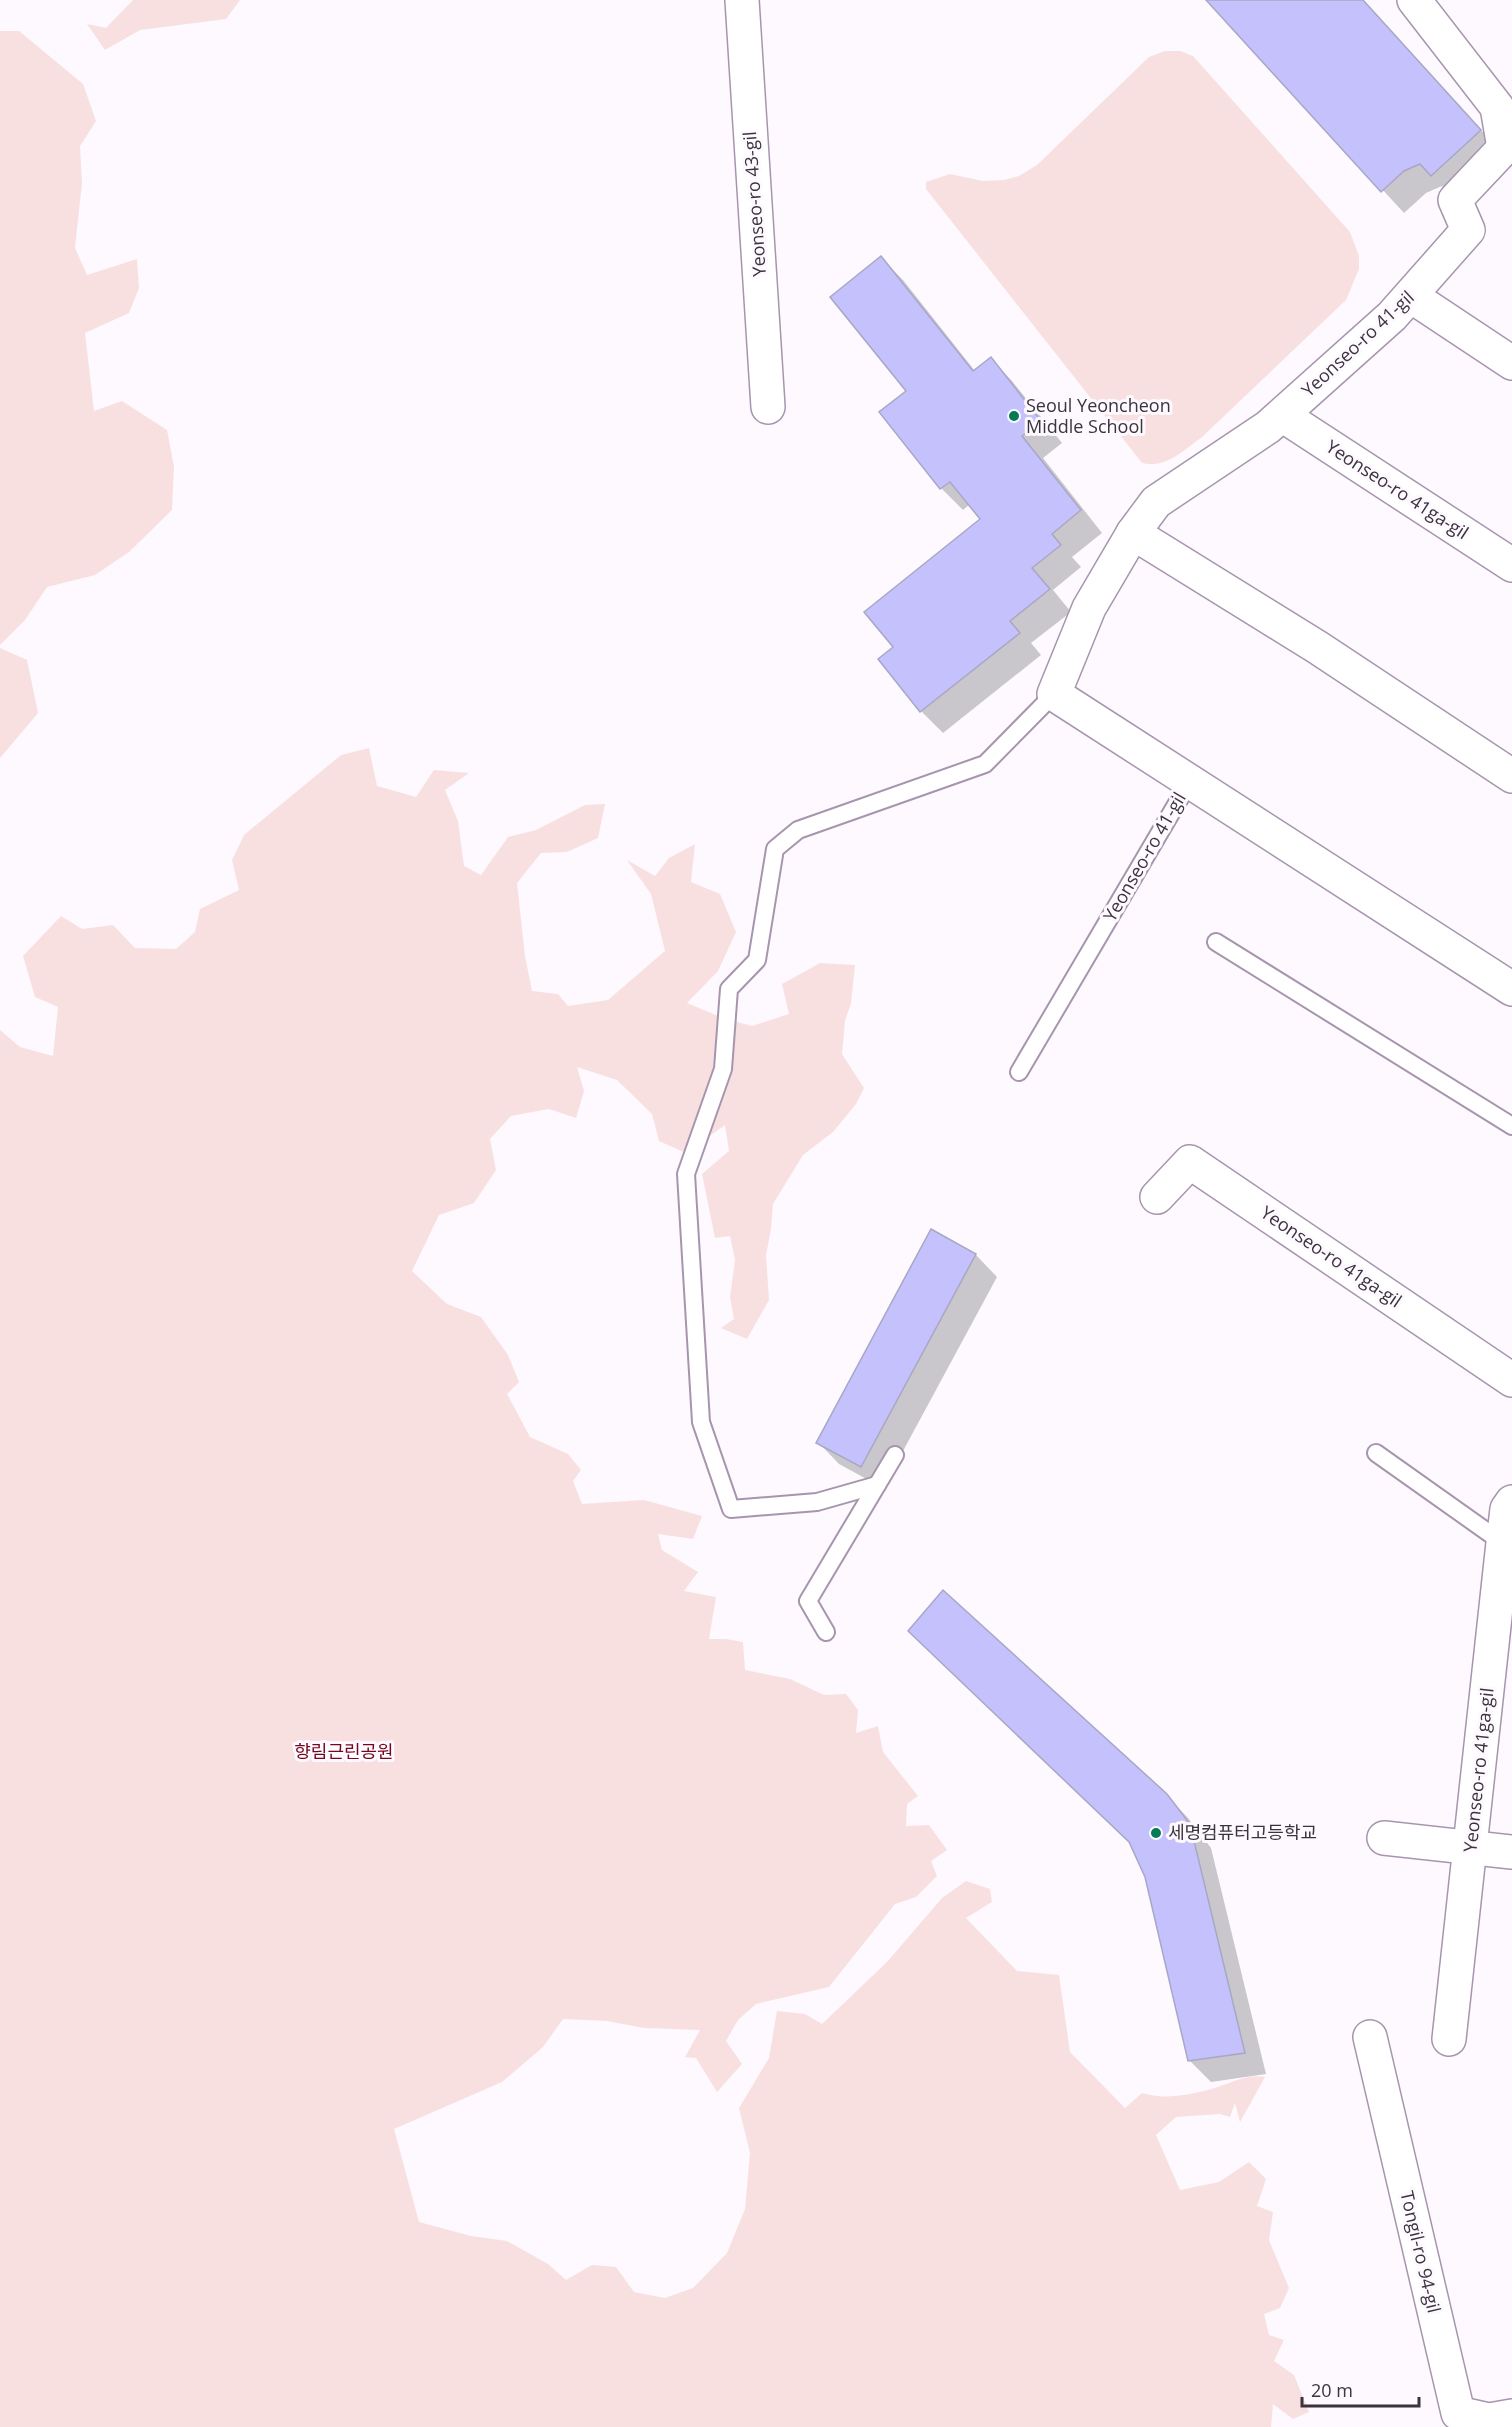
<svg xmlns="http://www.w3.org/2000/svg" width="1512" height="2427" font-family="'Open Sans','Noto Sans KR',sans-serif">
  <rect width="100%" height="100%" fill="#fdf9ff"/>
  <g fill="#f8e0e0">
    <path d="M133,0H240L226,19L140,30L105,50L87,24L106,28Z"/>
    <path d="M0,31H19L83,84L96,121L80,146L82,183L75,248L87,275L137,259L139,288L129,313L85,333L94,411L122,401L167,430L174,467L172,510L129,552L95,575L47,587L25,620L0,645Z"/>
    <path d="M1165,51H1180L1193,56L1350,232L1359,256V269L1346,300L1202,437C1184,450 1166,469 1142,463L926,189V182L950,174L983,181L1004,180L1019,176L1037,165L1149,57Z"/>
    <path d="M0,648L27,660L38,713L0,758Z"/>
    <path d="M369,748L377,786L416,797L434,770L469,773L445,790L458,821L464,866L481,875L508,837L536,830L585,805L605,804L598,838L567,852L541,853L517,883L525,956L532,991L558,994L568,1006L608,1000L665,951L651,894L627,860L655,876L669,858L695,844L691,882L720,894L736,932L718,971L687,1003L723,1018L752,1026L789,1014L782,984L820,963L855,965L851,1003L845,1021L842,1054L864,1088L856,1104L833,1132L803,1155L773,1204L771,1229L766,1255L769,1300L747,1339L721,1328L734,1319L730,1297L735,1260L730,1236L715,1238L702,1174L729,1151L725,1125L686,1153L659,1141L652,1114L617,1080L577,1067L584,1091L576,1118L549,1109L511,1116L490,1139L496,1170L474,1203L439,1215L412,1271L447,1304L481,1317L508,1355L519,1382L507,1394L530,1437L568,1454L581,1470L573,1481L582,1504L644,1500L702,1516L693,1539L658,1534L662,1550L698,1572L684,1591L716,1597L709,1639H726L743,1642L745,1670L790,1679L824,1695L846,1694L858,1710L856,1733L878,1726L883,1752L918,1796L907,1804L906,1826L929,1825L947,1850L931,1861L937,1876L916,1897L895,1904L829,1987L756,2004L738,2020L726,2041L742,2064L717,2092L696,2058L685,2057L700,2030L644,2028L607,2021L563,2019L543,2047L502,2082L394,2129L419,2222L471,2236L507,2241L548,2264L566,2280L592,2265L616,2267L634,2292L665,2298L693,2288L727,2253L745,2209L750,2153L739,2108L769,2058L777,2011L805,2014L822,2024L887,1962L942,1898L966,1881L990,1889L992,1902L966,1918L1017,1971L1059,1975L1070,2052L1125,2108L1142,2093C1163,2100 1190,2095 1211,2089C1230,2084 1246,2073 1265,2077L1240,2122L1235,2103L1230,2117L1220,2114L1176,2117L1156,2135L1180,2190L1219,2182L1249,2162L1266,2179L1257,2206L1273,2212L1269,2240L1289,2288L1280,2308L1264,2314L1269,2335L1284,2340L1274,2361L1294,2375L1309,2412L1293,2419L1273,2404L1271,2427H0V1030L20,1047L53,1056L58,1007L35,997L23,956L61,916L82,929L113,925L135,948L176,949L195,932L200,909L239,890L232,860L244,835L341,755Z"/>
  </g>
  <g fill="#0003">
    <path d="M1208,0H1363L1502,153L1453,197L1442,186L1426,193L1404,213Z"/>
    <path d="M881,258L903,280L975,371L991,359L1012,381L1062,443L1043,458L1102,533L1072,557L1081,567L1053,590L1071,612L1031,643L1041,655L943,733L921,711L880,660L895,648L982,519L970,504L963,510L941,488L881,413L908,392Z"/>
    <path d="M932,1231L976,1255L997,1277L883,1488L839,1464L818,1442Z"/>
    <path d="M1166,1795L1188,1818L1211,1848L1266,2074L1211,2082L1189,2060Z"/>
  </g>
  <g fill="#c4c1fd" stroke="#a8a7c4" stroke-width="1.5">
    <path d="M1206,0H1363L1481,130L1431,176L1420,164L1404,171L1381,192Z"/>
    <path d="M881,256L973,371L991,357L1041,421L1022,436L1081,510L1052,534L1061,545L1032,568L1050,589L1010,621L1020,633L920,712L878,659L893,647L864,612L980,519L950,482L940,489L879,412L906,391L830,297Z"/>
    <path d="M931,1229L976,1254L861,1467L816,1443Z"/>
    <path d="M943,1590L1167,1794L1190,1824L1245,2053L1188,2061L1145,1877L1129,1842L908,1631Z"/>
  </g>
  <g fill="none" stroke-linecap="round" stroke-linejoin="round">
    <g stroke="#a795ae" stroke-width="20">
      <g id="lane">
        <path d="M1216,942L1512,1126"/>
        <path d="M1019,1072L1190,781"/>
        <path d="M1376,1453L1503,1543"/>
        <path d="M877,1485L817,1502L731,1509L701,1422L686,1174L723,1069L729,989L757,960L775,849L798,830L985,764L1054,694"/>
        <path d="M826,1632L808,1601L895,1455"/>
      </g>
    </g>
    <g stroke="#a795ae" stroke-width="36">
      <g id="street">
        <path d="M742,0L768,407"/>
        <path d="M1414,0L1497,107L1504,148L1455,200L1468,230L1392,316L1268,427L1156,502L1133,533L1089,608L1054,694L1512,989"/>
        <path d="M1411,296L1512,363"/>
        <path d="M1282,415L1512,565"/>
        <path d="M1133,533L1317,647L1512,776"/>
        <path d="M1157,1197L1190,1162L1512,1380"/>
        <path d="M1384,1838L1512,1852"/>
        <path d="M1370,2037L1458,2413L1489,2420L1512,2416"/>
        <path d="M1449,2039L1503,1543L1507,1509L1512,1502"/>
      </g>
    </g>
    <use href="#lane" stroke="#fff" stroke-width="16"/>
    <use href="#street" stroke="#fff" stroke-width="33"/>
  </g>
  <g fill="#047a57" stroke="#fdf9ff" stroke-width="2">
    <circle cx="1014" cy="416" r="6"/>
    <circle cx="1156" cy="1833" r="6"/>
  </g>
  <g text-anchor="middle" stroke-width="6" stroke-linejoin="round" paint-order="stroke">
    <g font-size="18" fill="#3b343e" stroke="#fdf9ff">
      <text transform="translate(755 204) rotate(-94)" y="6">Yeonseo-ro 43-gil</text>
      <text transform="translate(1358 344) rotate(-43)" y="6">Yeonseo-ro 41-gil</text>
      <text transform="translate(1397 490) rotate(33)" y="6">Yeonseo-ro 41ga-gil</text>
      <text transform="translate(1145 857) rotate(-60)" y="6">Yeonseo-ro 41-gil</text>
      <text transform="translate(1331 1257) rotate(34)" y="6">Yeonseo-ro 41ga-gil</text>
      <text transform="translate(1479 1770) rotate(-84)" y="6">Yeonseo-ro 41ga-gil</text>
      <text transform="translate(1420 2252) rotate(77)" y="6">Tongil-ro 94-gil</text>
    </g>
    <g font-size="18" fill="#3b343e" stroke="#fdf9ff" text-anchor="start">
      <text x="1026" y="412">Seoul Yeoncheon<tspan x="1026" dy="21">Middle School</tspan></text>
      <text x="1168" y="1839">세명컴퓨터고등학교</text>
    </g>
    <g font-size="18" fill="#70081e" stroke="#fdf9ff">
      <text x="344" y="1758">향림근린공원</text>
    </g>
  </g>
  <path d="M1302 2397v9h117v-9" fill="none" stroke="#3b343e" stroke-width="3"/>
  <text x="1311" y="2397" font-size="18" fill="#3b343e" stroke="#fdf9ff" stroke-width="4.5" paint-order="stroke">20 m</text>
</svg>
